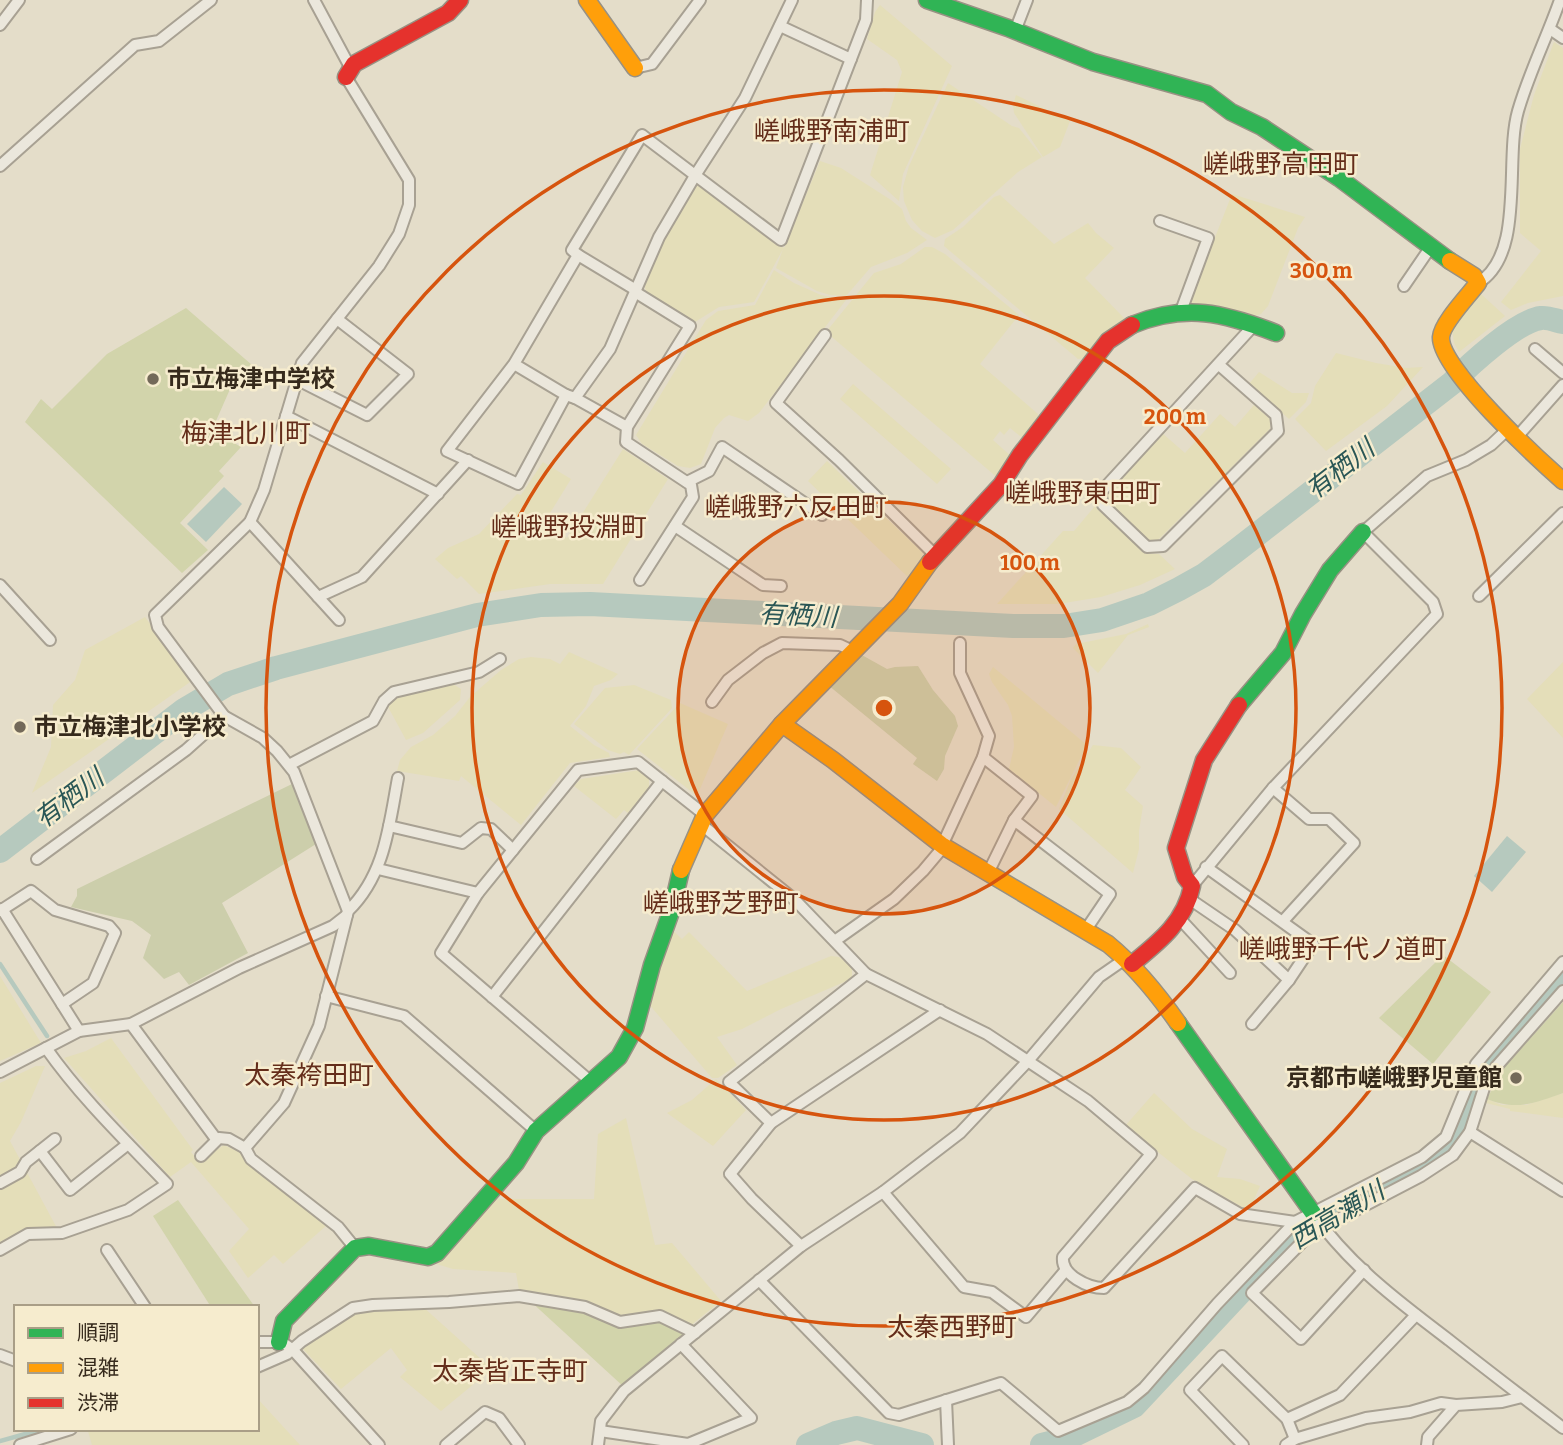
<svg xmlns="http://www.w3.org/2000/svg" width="1563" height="1445" font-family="Bitter,'Noto Sans JP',serif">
  <rect width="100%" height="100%" fill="#e4ddc9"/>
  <g fill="#e4deb9">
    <path d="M880,5L952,66L903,174L899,201L870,175L902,72L897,60L867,39L875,12Z"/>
    <path d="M1554,42L1563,48V296L1528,303L1511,310L1501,302L1541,251L1520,233V149L1534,95Z"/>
    <path d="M948,83L1012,126L1019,128L1042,157L1018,172L953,230L935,238L922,231L912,220L904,201L903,187L909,166Z"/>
    <path d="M1016,95L1070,121L1060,147L1043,157L1014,113L1013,105Z"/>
    <path d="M820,161L841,168L891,200L902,209L906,221L911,228L927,240L907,253L871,267L846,296L830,295L817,291L776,268L783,249L754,302L719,307L695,322L646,292L644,284L657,251L691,186L698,184L784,248Z"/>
    <path d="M1232,194L1305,217L1298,228L1268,306L1261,314L1255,316L1189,304Z"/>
    <path d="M1000,195L1054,244L1088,223L1096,233L1114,248L1085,278L1126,320L1086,358L1078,359L944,246L945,239L963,227L994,197Z"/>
    <path d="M925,247H932L945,254L1019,315L980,364L1038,414V423L1025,440L1010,428L1004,435L1000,431L993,440L1012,457L999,479L826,332L874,273L901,264Z"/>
    <path d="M774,270L794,283L821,295L846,300L759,413L748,421L729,415L724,418L715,428L701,464L690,468L678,466L642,444L636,435L706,320L718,311L755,305Z"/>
    <path d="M1481,294L1505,316L1459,352L1454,343L1452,328L1468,306Z"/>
    <path d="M1336,353L1376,363L1406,368L1423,367L1387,406L1326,451L1295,419L1311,403L1315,386Z"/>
    <path d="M1259,372L1292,393H1309L1306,402L1289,419L1249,384Z"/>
    <path d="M853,384L951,469L937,484L840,399Z"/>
    <path d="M1254,405L1270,419V429L1158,540H1149L1124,519L1108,501V492L1162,433L1185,453L1220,414L1235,427Z"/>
    <path d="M623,449L668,479L603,584H550L479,594L461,576L457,579L435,559L448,548L479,534L517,494L521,495L543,462L571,479L547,518L567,538Z"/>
    <path d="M827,461L923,553L921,558L923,562L911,580L808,481Z"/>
    <path d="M1095,506L1145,553L1159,554L1175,569L1140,585L1101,597L1058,604H997L1063,531H1074Z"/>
    <path d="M145,617L193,680L32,793L51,747L53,705L75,680L85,650Z"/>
    <path d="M1148,624L1149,627L1128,635L1098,673L1073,648L1076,644L1126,634Z"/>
    <path d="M569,652L618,674L611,680L594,686L586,706L570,726L594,745L609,753L610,757L570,763L521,825L461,776L459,781L397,771L400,760L411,747L433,735L455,716L470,697L501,670L519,659L531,657L550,659L560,664Z"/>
    <path d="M1563,662V738L1527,699Z"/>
    <path d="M993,667L1087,745L1056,807L1009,769L1014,747L1012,716L1008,705L992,682L989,674Z"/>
    <path d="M453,684L461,689L460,700L423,733L406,740L387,705L397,697Z"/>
    <path d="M634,685L671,700L672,708L629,755L624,752L620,754L608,750L574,724L605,688Z"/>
    <path d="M680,703L728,724L697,796L637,749Z"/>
    <path d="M1093,745L1121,748L1141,767L1125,790L1143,806L1139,831V849L1133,873L1059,809L1071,779Z"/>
    <path d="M640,770L649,777V788L628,813L624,810L616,819L574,786L581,779Z"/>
    <path d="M670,928L682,939L689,932L747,991L831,956L839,957L852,968V977L849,980L781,1009L742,1029L717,1037L737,1065L718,1078H712L647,1002Z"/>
    <path d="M0,976L41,1043L0,1061Z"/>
    <path d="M111,1038L193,1150L191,1152L199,1162L224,1145L241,1153L248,1165L327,1225L283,1264L274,1255L248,1278L229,1251L249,1229L191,1162L170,1177L64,1058L86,1051Z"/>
    <path d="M36,1066H45L21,1122L10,1141L58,1230L0,1246V1083Z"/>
    <path d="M716,1079L746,1110L713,1146L667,1113L692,1100Z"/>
    <path d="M1154,1093L1192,1129L1227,1149L1217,1177L1240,1179L1260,1186L1249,1211L1192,1179L1125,1126Z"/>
    <path d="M1563,1093V1118L1510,1111V1109L1486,1103L1487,1099L1502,1105H1526Z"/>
    <path d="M626,1118L655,1245L672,1243L721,1301L690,1326L666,1313L651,1312L635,1317L616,1316L590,1303L570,1302L548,1295L519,1290L516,1273L453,1269L430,1262L492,1196L500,1199H594L598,1134Z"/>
    <path d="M422,1306L492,1369L441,1411L400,1377L407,1370L391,1348L341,1389L301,1347L357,1310Z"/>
    <path d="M257,1398L300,1445H92L88,1431L257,1429Z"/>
  </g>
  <g fill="#d2d4ab">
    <path d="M186,308L252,365L248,373L238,371L212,430L241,447L219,471L224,476L180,523L208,550L182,573L25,422L41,399L52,409L107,354Z"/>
    <path d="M1443,955L1491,992L1433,1064L1379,1018Z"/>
    <path d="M1563,1002V1093C1535,1103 1516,1111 1487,1099L1501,1071Z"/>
    <path d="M178,1200L255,1307H211L153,1216Z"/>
    <path d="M528,1299L585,1309L619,1324L660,1318L690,1333L624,1387Z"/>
  </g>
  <g fill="#ccceab">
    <path d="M860,654L887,669L895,667L918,666L933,690L955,716L958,726L945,756L944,769L937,781L913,764L917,758L828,685Z"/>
    <path d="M292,784L316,844L222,903L248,953L189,985L179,972L164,979L143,958L151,935L132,921L71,907L77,896V889Z"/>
  </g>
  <g fill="#b6c9be">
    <path d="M224,487L242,504L206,542L187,524Z"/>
    <path d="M1507,836L1526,852L1492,892L1474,876Z"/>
  </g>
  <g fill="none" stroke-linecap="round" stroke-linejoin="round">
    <g stroke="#b6c9be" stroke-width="4.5">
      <path d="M0,964L47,1036"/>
      <path d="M0,1441L43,1429"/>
    </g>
    <g stroke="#b6c9be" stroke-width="24">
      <path d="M0,851L184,710L228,684L276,668L477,615L541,605L590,604L1013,626H1064L1102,620L1149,604L1179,589L1204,575L1237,550L1452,383C1469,365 1517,321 1541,318C1548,317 1557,321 1563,322"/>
      <path d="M808,1445L836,1433L857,1428L922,1445"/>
      <path d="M1042,1445L1066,1439L1134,1406L1294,1235L1428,1163L1448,1147L1458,1134L1482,1068L1563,976"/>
    </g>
    <g stroke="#a8a193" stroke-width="14">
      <g id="street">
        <path d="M314,0L350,67"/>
        <path d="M0,25L19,0"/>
        <path d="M780,26L851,59"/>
        <path d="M1550,29L1563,38"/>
        <path d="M1015,31L1027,0"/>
        <path d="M635,68L652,64L700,0"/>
        <path d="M346,77L409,180V205L399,234L379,266L302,363L264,490L250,522L155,615L158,627L224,716L263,738L277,751L294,772L348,911"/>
        <path d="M0,166L135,45L159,41L211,0"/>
        <path d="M1160,221L1208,238L1181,311"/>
        <path d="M578,255L636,290"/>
        <path d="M1478,283C1526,254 1504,160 1518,111C1529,73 1547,37 1560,0"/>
        <path d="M1404,286L1430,248"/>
        <path d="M635,292L690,326L627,427L626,442L691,485L693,497L640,580"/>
        <path d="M825,335L776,403L839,460L935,555"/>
        <path d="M1535,349L1563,373"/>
        <path d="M514,364L566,395L518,484L447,451L514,364L578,255L572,250L642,135L781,240L866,20L867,0"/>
        <path d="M1218,364L1276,415L1278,431L1163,546L1147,547L1103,505L1100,493L1254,325"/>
        <path d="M296,379L367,415L408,374L337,319"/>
        <path d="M566,395L575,398L610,349L659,237L696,174L745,98L792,0"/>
        <path d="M575,398L627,427"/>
        <path d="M286,416L438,494"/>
        <path d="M1516,438L1563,385"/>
        <path d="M687,482L709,471L722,447L822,515"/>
        <path d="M250,522L339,620"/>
        <path d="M675,526L763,585L781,586"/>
        <path d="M0,585L50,640"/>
        <path d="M1479,596L1563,513"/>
        <path d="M318,597L362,577L468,460"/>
        <path d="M712,702L728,680L763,653L782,643L840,645L855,652"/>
        <path d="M983,757L1032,796L1014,820L988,873"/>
        <path d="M289,765L373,721L384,701L394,692L479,672L500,659"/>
        <path d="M1273,788L1309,819H1329L1354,843L1283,921"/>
        <path d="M1014,820L1110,894L1085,931"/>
        <path d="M702,825L795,900L866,974L987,1034L1088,1101L1151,1154L1063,1257C1061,1275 1088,1288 1104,1288L1195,1188L1240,1214L1295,1222"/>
        <path d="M389,826L462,843L481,828L491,829L513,850"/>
        <path d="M37,859L186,750L224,716"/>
        <path d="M1206,867L1313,944L1289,980L1252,1024"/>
        <path d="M378,869L478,893"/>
        <path d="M1192,886L1273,788L1437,614L1433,602L1363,532L1427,476L1466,460L1491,445L1507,430"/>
        <path d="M1191,900L1235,930L1289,980"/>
        <path d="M2,909L79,1031"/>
        <path d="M0,911L31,891L55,910L109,926L115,933L93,983L62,1004"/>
        <path d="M1180,919L1230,973"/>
        <path d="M836,940L894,899L923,871L939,852L983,757L989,736L960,673V643"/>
        <path d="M326,996L404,1016L536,1131"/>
        <path d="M492,997L662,781"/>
        <path d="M131,1024L216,1139"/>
        <path d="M0,1072L79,1031L131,1024L239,968L333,926L347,915"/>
        <path d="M590,1081L441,953L478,893L578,770L638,762L705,815"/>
        <path d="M771,1123L729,1082L866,974"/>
        <path d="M1470,1132L1563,1191"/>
        <path d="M40,1151L70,1190L128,1144"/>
        <path d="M201,1156L219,1138L229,1139L245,1148"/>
        <path d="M0,1183L20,1172L26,1162L55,1139"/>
        <path d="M883,1192L964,1287L992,1292L1026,1317L1065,1271"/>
        <path d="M1313,1213C1348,1264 1400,1303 1449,1340C1487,1370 1525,1399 1563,1428"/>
        <path d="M801,1246L752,1199L730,1174L771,1123L940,1010"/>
        <path d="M355,1248L338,1227L251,1159L245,1148L284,1103L319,1026L348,911C385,875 389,826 398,778"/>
        <path d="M0,1250L28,1234L62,1233L128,1210L167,1184C125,1140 82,1099 46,1048"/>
        <path d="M107,1250L145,1307"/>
        <path d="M1364,1270L1301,1339L1252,1293L1310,1234L1421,1176L1453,1155L1470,1132L1484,1088L1496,1067L1563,991"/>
        <path d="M759,1280L889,1413L899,1415L1001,1383L1058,1431L1127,1402L1144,1388L1217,1304L1295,1222L1422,1157L1446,1137L1476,1064L1563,962"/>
        <path d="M257,1342H282L293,1350L379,1445"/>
        <path d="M0,1355L16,1361"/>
        <path d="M257,1367L287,1354L302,1341L353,1308L373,1305L449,1302L519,1296L585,1307L620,1322L660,1316L695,1333"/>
        <path d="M946,1400L948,1445"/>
        <path d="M1287,1419L1340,1395L1416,1315"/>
        <path d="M600,1431L688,1444L751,1418L681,1344"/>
        <path d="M20,1445L71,1429"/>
        <path d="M446,1445L485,1412L499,1418L519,1445"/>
        <path d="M598,1445L601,1421L624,1391L801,1246L883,1192L960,1133L1027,1062L1099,977L1125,959"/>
        <path d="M1243,1445L1190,1390L1222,1356L1287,1419L1295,1439"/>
        <path d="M1286,1445L1295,1439L1366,1418L1410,1412L1441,1403L1456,1405"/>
        <path d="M1427,1445L1428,1437L1456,1405L1502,1402L1522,1397"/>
      </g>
    </g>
    <g stroke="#989183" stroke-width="19">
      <g id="fast">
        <path d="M927,0L1008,28L1093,62L1207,94L1231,112L1262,127L1339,178L1450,261"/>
        <path d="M1132,325C1186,303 1224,313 1276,333"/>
        <path d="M1239,705L1283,653L1303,614L1330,570L1363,532"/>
        <path d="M1178,1023L1313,1213"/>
        <path d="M279,1342L284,1321L355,1248L369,1246L428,1257L437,1253L516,1163L536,1131L619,1057L635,1028L652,965L672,909L681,870"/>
      </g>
    </g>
    <g stroke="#989183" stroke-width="19">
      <g id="slow">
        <path d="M587,0L635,68"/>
        <path d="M1450,261L1474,276L1478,283C1469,295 1442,323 1441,337C1439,368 1538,459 1563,481"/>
        <path d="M782,724L833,760L943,846L1108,944C1136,967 1157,993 1178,1023"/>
        <path d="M681,870L705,815L782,724L900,604L930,562"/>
      </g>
    </g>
    <g stroke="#989183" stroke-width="19">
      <g id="jam">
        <path d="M346,77L354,64L448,13L460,0"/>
        <path d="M930,562L1001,485L1020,455L1108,341L1132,325"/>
        <path d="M1132,964C1159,942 1185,922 1192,886L1185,877L1176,848L1204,760L1239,705"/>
      </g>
    </g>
    <use href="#street" stroke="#ebe7dc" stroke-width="10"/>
    <use href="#fast" stroke="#30b455" stroke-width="16"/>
    <use href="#slow" stroke="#ff9f0a" stroke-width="16"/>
    <use href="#jam" stroke="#e5322d" stroke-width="16"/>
  </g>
  <circle cx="884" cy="708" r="206" fill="#d6540e" fill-opacity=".12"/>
  <g fill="none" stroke="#d6540e" stroke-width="3.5">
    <circle cx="884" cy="708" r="206"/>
    <circle cx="884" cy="708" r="412"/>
    <circle cx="884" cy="708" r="618"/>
  </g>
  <g fill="#736959" stroke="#f6ecce" stroke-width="2.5">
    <circle cx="153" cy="379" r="7"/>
    <circle cx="20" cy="727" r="7"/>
    <circle cx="1516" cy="1078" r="7"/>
  </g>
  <g text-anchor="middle" stroke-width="5" stroke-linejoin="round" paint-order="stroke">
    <g font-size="24" font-weight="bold" fill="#362a1c" stroke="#f6ecce" text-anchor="start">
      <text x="167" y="387">市立梅津中学校</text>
      <text x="34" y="735">市立梅津北小学校</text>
      <text x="1502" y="1086" text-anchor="end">京都市嵯峨野児童館</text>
    </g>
    <g font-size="26" fill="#642d1a" stroke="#f6ecce">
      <text x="832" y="140">嵯峨野南浦町</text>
      <text x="1281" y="173">嵯峨野高田町</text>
      <text x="246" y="442">梅津北川町</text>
      <text x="1083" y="502">嵯峨野東田町</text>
      <text x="796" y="516">嵯峨野六反田町</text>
      <text x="569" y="536">嵯峨野投淵町</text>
      <text x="721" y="912">嵯峨野芝野町</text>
      <text x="1343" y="958">嵯峨野千代ノ道町</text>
      <text x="309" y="1084">太秦袴田町</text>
      <text x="952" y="1336">太秦西野町</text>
      <text x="510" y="1380">太秦皆正寺町</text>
    </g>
    <g font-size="26" font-style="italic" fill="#2a5756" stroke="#f6ecce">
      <text transform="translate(1340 469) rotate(-38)" y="9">有栖川</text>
      <text transform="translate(798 615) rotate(3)" y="9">有栖川</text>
      <text transform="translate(69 798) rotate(-37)" y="9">有栖川</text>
      <text transform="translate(1337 1215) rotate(-31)" y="9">西高瀬川</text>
    </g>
  </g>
  <circle cx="884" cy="708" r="10" fill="#d6540e" stroke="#f6ecce" stroke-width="3.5"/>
  <g font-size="21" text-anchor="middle" font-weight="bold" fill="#d6540e" stroke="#f6ecce" stroke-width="5" stroke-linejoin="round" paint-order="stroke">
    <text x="1321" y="278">300 m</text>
    <text x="1175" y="424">200 m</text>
    <text x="1030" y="570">100 m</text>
  </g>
  <rect x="14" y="1305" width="245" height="126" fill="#f6ecce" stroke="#a99e87" stroke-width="2"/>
  <rect x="28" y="1328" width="35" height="10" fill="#30b455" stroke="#a99e87" stroke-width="2"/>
  <text x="77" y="1340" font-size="21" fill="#362a1c">順調</text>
  <rect x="28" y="1363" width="35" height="10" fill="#ff9f0a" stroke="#a99e87" stroke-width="2"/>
  <text x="77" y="1375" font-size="21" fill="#362a1c">混雑</text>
  <rect x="28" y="1398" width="35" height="10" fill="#e5322d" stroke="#a99e87" stroke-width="2"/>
  <text x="77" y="1410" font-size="21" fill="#362a1c">渋滞</text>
</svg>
